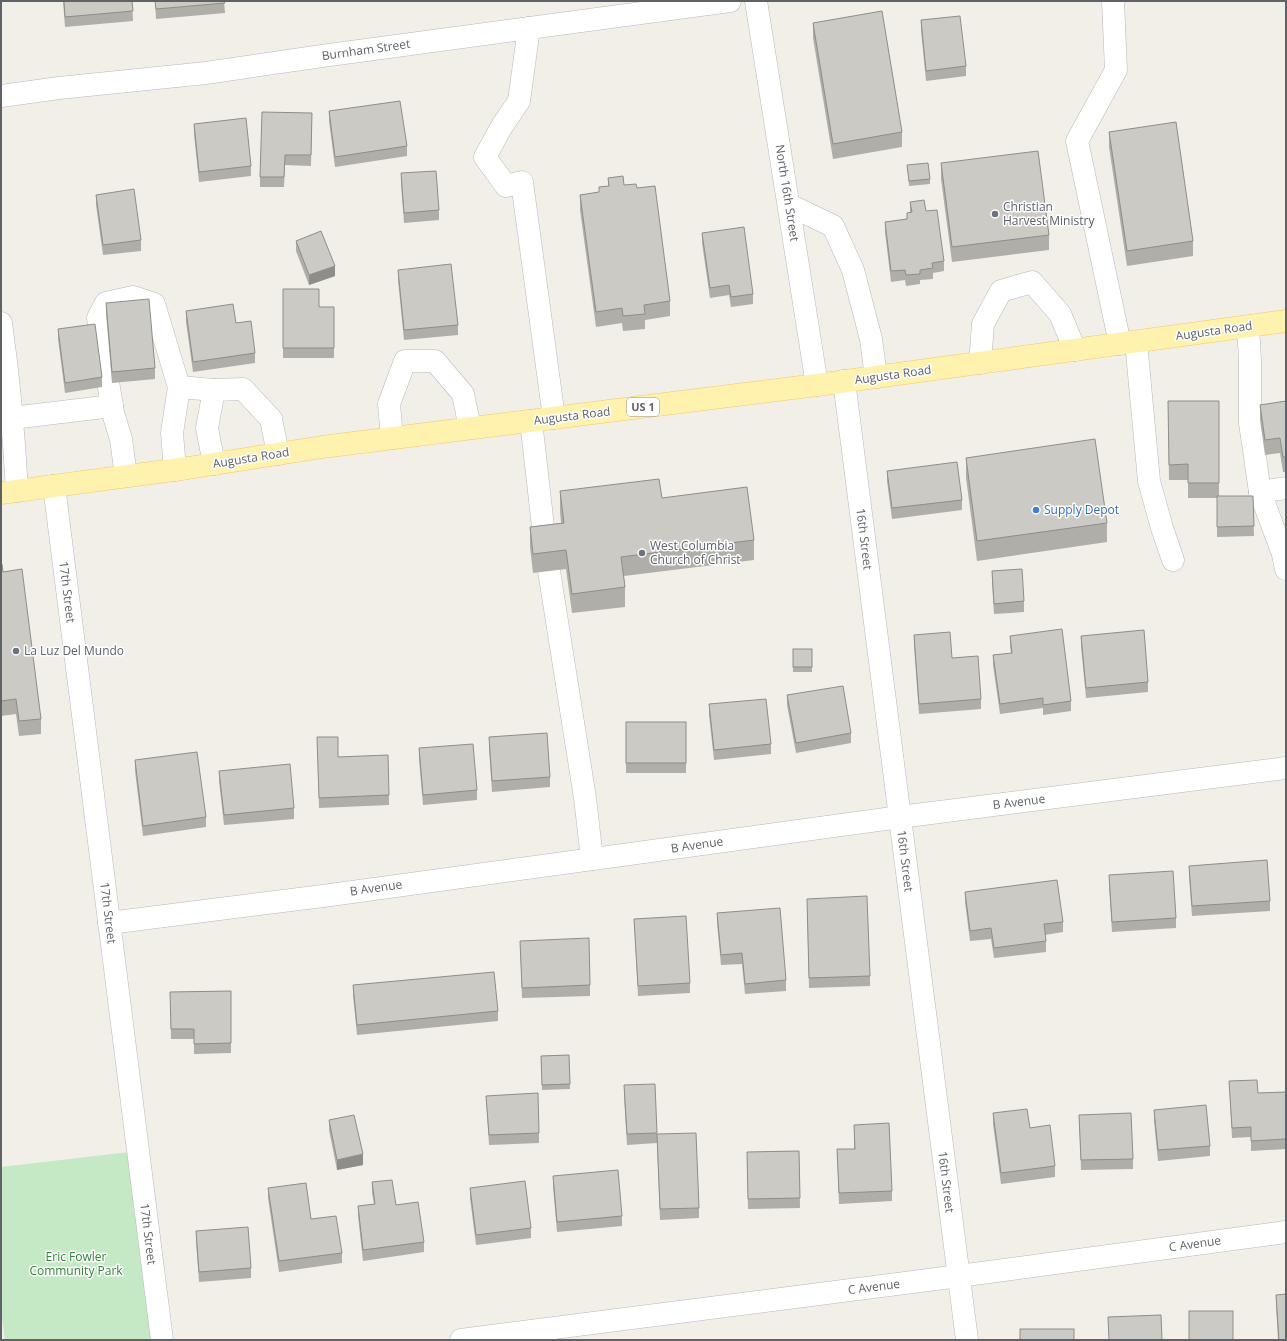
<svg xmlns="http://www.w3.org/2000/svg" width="1287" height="1341" font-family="'Open Sans',sans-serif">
  <rect width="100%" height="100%" fill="#f1efe8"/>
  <path fill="#c5e8c5" d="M138,1151L162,1340H5L1,1311V1167Z"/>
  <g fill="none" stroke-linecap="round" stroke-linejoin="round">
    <g stroke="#b5b8bc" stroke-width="23">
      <g id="minor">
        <path d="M756,1L817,385"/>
        <path d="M1113,1L1116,70L1077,141L1120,344"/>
        <path d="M529,28L519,101L502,126L485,157L506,186L522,182L554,418"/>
        <path d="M1,96L59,88L206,73L322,56L730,1"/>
        <path d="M789,205L833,226L853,270L871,339L876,377"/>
        <path d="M1,323C9,379 14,435 17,491"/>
        <path d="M1248,327L1250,360V423L1260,492L1283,554L1286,569"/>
        <path d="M1136,342L1149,481L1162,528L1173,560"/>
        <path d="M980,363L983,324L1001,291L1032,282L1060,314L1075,350"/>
        <path d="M844,381L967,1340"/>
        <path d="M12,418L112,406"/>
        <path d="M531,421L545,544"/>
        <path d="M392,438L389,404L405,361H435L463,394L470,428"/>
        <path d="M214,464L207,428L214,390L243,389L271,419L278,454"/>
        <path d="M175,470L172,433L179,387L214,390"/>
        <path d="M126,476L121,439L113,413L98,318L106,303L133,297L154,304L179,387"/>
        <path d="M54,486L162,1340"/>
        <path d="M1260,492L1286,488"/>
        <path d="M549,571L585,798L592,859"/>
        <path d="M109,923L323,896L900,817L1286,768"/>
        <path d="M461,1340L959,1276L1286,1232"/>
      </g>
    </g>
    <g stroke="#f2c960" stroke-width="23">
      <path id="major" d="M1,493L188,468L322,447L817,385L1286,321"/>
    </g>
    <use href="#minor" stroke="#fff" stroke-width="22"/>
    <use href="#major" stroke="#fff2af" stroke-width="22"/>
  </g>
  <g fill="#afaea9">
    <path d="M63,1H132L133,21L65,27Z"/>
    <path d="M155,1H224L225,13L156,19Z"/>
    <path d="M921,20L966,66V76L926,81L921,30Z"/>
    <path d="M813,23L902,132V147L833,159L813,38Z"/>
    <path d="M329,111L407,146V156L335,167L329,121Z"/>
    <path d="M312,113L311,166L285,165L284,187H260V177Z"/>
    <path d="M194,124L251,166V176L199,182L194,134Z"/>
    <path d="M1109,132L1193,241V256L1127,266L1109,147Z"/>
    <path d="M941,163L1049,235V250L952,262L941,179Z"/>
    <path d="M907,165L930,179V184L909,186Z"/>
    <path d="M401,173L439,210V220L404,223L401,183Z"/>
    <path d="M608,178L624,185L637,188L670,301V316L645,320V329L623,331L622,323L596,327L580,210V195L599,192V187L608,186Z"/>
    <path d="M96,195L141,240V251L103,255L96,205Z"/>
    <path d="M910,202L926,211L944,261V271L933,273V279L920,280V284L906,286L905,280L891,282L885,232V222L907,219V213H910Z"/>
    <path d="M702,233L753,294V304L731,307L729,295L710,298L702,243Z"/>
    <path d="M296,241L335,276L309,285L296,251Z"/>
    <path d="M398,270L458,325V335L404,340L398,280Z"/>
    <path d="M283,289L319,307H334V358H283Z"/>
    <path d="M106,303L155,368V379L112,383L106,314Z"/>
    <path d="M186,311L236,323L255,353V363L193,372L186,322Z"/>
    <path d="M58,329L102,377V387L65,393L58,339Z"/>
    <path d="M1168,401H1219V496H1253L1254,536L1217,537V498H1188V480H1169Z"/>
    <path d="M1286,401V472H1283L1280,453L1265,455L1260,420V405Z"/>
    <path d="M966,458L1107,523V542L977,561L966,478Z"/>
    <path d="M887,471L962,500V510L892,519L887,481Z"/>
    <path d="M560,491L662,498L754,540V560L624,576L625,587V607L572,613L566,569L533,573L530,547V527L561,523L560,511Z"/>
    <path d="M1,564L41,719V734L19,736L16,714L1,716Z"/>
    <path d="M992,571L1024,601V612L994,614L992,581Z"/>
    <path d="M914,635L952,658L981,699V709L919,714L914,645Z"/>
    <path d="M1010,636L1071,701V711L1043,715V708L1000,714L993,665V655L1011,653L1010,646Z"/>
    <path d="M1081,636L1148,682V692L1086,698L1081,646Z"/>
    <rect x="793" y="649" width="19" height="23"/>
    <path d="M787,695L851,733V743L796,753L787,705Z"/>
    <path d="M709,704L771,744V754L714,760L709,715Z"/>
    <rect x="626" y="722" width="60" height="51"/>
    <path d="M317,737L338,757L389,795V805L319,808Z"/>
    <path d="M489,737L550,777V787L492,792L489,748Z"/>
    <path d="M419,748L477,790V800L423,805L419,759Z"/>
    <path d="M135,760L206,817V827L143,836L135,771Z"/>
    <path d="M219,771L294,808V819L224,825L219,781Z"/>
    <path d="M1189,866L1270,901V911L1192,916L1189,876Z"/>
    <path d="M1109,875L1176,918V928L1112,932L1109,885Z"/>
    <path d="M965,892L1063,922V932L1045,935L1046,941V952L994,958L991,939L970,941L965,902Z"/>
    <path d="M807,909L870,976V986L809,988Z"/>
    <path d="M717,913L786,980V991L745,994L742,964L721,965L717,923Z"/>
    <path d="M634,919L690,983V993L638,996Z"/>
    <path d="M520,941L590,985V996L522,998Z"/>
    <path d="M353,985L498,1011V1021L357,1035L353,995Z"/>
    <path d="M231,991V1053L194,1054V1039H171L170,992Z"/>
    <path d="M569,1055L570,1089L542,1090L541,1056Z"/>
    <path d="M1229,1081L1258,1093L1286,1092V1149L1251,1151V1137L1232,1138Z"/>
    <path d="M624,1085L657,1133V1134L699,1208V1218L660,1220L657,1143L627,1145L624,1096Z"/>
    <path d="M486,1096L539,1133V1143L489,1145Z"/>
    <path d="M1154,1110L1210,1146V1156L1158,1161L1154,1121Z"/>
    <path d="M993,1113L1030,1128L1055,1166V1177L1001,1184L993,1124Z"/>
    <path d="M1079,1115L1133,1159V1169L1081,1170Z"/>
    <path d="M329,1120L363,1165L337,1170L329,1130Z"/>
    <path d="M854,1125L892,1191V1201L839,1204L837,1149H854Z"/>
    <path d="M799,1151L800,1208L748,1209L747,1152Z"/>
    <path d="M553,1176L622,1216V1226L557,1232L553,1186Z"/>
    <path d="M372,1182L396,1205L424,1242V1252L363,1261L358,1216V1206L374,1204L372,1193Z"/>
    <path d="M268,1188L311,1219L342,1253V1263L279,1272L268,1198Z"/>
    <path d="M470,1188L531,1228V1238L476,1245L470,1198Z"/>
    <path d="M196,1231L251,1268V1278L199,1282L196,1241Z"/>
    <path d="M1276,1295L1286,1340H1278L1276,1305Z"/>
  </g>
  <g fill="#8f8d8a">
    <path d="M335,266V276L309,285V275Z"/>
    <path d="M363,1154V1165L337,1170V1160Z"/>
  </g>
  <g fill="#cccac5" stroke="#8f8d8a">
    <path d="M64,1H132L133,11L65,17Z"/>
    <path d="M155,1H224L225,3L156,9Z"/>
    <path d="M882,11L902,132L833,144L813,23Z"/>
    <path d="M960,16L966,66L926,71L921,20Z"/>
    <path d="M400,101L407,146L335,157L329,111Z"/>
    <path d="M262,112L312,113L311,155H285L284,177H260Z"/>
    <path d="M246,118L251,166L199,172L194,124Z"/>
    <path d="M1176,122L1193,241L1127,251L1109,132Z"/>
    <path d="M1038,151L1049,235L952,247L941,163Z"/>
    <path d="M928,163L930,179L909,181L907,165Z"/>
    <path d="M436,171L439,210L404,213L401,173Z"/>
    <path d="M623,176L624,185L636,184L637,188L655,186L670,301L644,305L645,314L623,316L622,308L596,312L580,195L599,192V187L609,186L608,178Z"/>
    <path d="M134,189L141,240L103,245L96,195Z"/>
    <path d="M924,200L926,211L937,210L944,261L932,263L933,268L920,270V274L906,275L905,270L891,271L885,222L907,219V213L912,212L910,202Z"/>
    <path d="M744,227L753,294L731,297L729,285L710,288L702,233Z"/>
    <path d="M321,231L335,266L309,275L296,241Z"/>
    <path d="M451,264L458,325L404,330L398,270Z"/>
    <path d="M283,289H319V307H334V348H283Z"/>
    <path d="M149,299L155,368L112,372L106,303Z"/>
    <path d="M233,304L236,323L251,321L255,353L193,362L186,311Z"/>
    <path d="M95,324L102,377L65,383L58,329Z"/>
    <path d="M1168,401H1219V483H1188V464L1169,465Z"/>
    <path d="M1286,401V457H1283L1280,438L1265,440L1260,405Z"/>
    <path d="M1095,439L1107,523L977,541L966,458Z"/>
    <path d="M957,462L962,500L892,508L887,471Z"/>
    <path d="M659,479L662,498L747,487L754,540L621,557L625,587L572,594L566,550L533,554L530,527L564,523L560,491Z"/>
    <path d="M1217,496H1253L1254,526L1217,527Z"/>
    <path d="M1,564H2L3,572L22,569L41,719L19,721L16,699L1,701Z"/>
    <path d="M1022,569L1024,601L994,604L992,571Z"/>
    <path d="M1062,629L1071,701L1043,705V698L1000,704L993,655L1012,653L1010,636Z"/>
    <path d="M1144,630L1148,682L1086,688L1081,636Z"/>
    <path d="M950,632L952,658L978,656L981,699L919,704L914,635Z"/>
    <rect x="793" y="649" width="19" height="18"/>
    <path d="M843,686L851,733L796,743L787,695Z"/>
    <path d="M766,699L771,744L714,750L709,704Z"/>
    <rect x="626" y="722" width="60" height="41"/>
    <path d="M547,733L550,777L492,781L489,737Z"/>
    <path d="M317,737H338V757L388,755L389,795L319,798Z"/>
    <path d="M473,744L477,790L423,795L419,748Z"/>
    <path d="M197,752L206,817L143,826L135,760Z"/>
    <path d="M290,764L294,808L224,815L219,771Z"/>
    <path d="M1267,860L1270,901L1192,906L1189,866Z"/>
    <path d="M1173,871L1176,918L1112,922L1109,875Z"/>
    <path d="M1057,880L1063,922L1044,924L1046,941L994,948L991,928L970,931L965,892Z"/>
    <path d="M867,896L870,976L809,978L807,899Z"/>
    <path d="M780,908L786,980L745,984L742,953L721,955L717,913Z"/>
    <path d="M686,916L690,983L638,986L634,919Z"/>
    <path d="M589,938L590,985L522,988L520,941Z"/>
    <path d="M494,972L498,1011L357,1025L353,985Z"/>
    <path d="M231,991V1043L194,1044V1029H171L170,992Z"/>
    <path d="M569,1055L570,1084L542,1085L541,1056Z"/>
    <path d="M1257,1080L1258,1093L1286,1092V1139L1251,1141V1127L1232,1128L1229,1081Z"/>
    <path d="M655,1084L657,1133L627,1134L624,1085Z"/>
    <path d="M538,1093L539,1133L489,1135L486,1096Z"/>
    <path d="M1206,1105L1210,1146L1158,1150L1154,1110Z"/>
    <path d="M1027,1109L1030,1128L1050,1125L1055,1166L1001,1173L993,1113Z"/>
    <path d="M1131,1113L1133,1159L1081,1160L1079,1115Z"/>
    <path d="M354,1115L363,1154L337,1160L329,1120Z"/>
    <path d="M889,1123L892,1191L839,1193L837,1149H855L854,1125Z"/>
    <path d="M696,1133L699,1208L660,1209L657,1134Z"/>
    <path d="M799,1151L800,1198L748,1199L747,1152Z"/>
    <path d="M618,1170L622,1216L557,1222L553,1176Z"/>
    <path d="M392,1180L396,1205L418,1202L424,1242L363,1250L358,1206L375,1204L372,1182Z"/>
    <path d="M525,1181L531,1228L476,1235L470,1188Z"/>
    <path d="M306,1183L311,1219L336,1216L342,1253L279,1261L268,1188Z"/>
    <path d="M248,1227L251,1268L199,1272L196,1231Z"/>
    <path d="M1286,1294V1340H1279L1276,1295Z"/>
    <rect x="1189" y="1311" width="44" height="29"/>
    <path d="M1161,1315L1162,1340H1109L1108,1317Z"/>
    <rect x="1020" y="1329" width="54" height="11"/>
  </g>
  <g fill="#6b7280" stroke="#fff" stroke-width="1.5">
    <circle cx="995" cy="214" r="4"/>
    <circle cx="642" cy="553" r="4"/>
    <circle cx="16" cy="651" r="4"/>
  </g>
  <circle fill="#3f7fe0" stroke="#fff" stroke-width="1.5" cx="1036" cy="510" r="4"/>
  <g text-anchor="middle" stroke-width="3" stroke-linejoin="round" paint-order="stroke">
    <rect fill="#fff" stroke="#8f9295" stroke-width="1" x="627" y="398" width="32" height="18" rx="3"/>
    <g font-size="11" font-weight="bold" fill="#5f6368">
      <text x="643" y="411">US 1</text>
    </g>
    <g font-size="12" fill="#5f6368" stroke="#fff">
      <text transform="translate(366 50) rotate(-8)" y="4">Burnham Street</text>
      <text transform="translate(787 193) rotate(81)" y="4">North 16th Street</text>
      <text transform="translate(1214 331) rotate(-8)" y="4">Augusta Road</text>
      <text transform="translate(893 375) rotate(-8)" y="4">Augusta Road</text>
      <text transform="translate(572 416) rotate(-7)" y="4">Augusta Road</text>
      <text transform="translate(251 458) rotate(-9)" y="4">Augusta Road</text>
      <text transform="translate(864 539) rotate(83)" y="4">16th Street</text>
      <text transform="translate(67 592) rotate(83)" y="4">17th Street</text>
      <text transform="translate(1019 802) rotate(-7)" y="4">B Avenue</text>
      <text transform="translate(697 845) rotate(-8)" y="4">B Avenue</text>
      <text transform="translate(905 861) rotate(83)" y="4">16th Street</text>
      <text transform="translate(376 888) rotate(-8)" y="4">B Avenue</text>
      <text transform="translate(108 913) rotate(83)" y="4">17th Street</text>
      <text transform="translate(946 1182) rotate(83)" y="4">16th Street</text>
      <text transform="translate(148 1234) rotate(83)" y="4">17th Street</text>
      <text transform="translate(1195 1244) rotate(-8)" y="4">C Avenue</text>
      <text transform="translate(874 1287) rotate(-7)" y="4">C Avenue</text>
    </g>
    <g font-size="12" fill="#5b616d" stroke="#fff" text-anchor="start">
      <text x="1003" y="211">Christian<tspan x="1003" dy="14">Harvest Ministry</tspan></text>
      <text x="650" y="550">West Columbia<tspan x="650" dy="14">Church of Christ</tspan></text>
      <text x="24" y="655">La Luz Del Mundo</text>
    </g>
    <g font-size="12" fill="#366cbe" stroke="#fff" text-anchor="start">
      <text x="1044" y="514">Supply Depot</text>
    </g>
    <g font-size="12" fill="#348238" stroke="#fff">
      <text x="76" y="1261">Eric Fowler<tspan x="76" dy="14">Community Park</tspan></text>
    </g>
  </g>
  <rect width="1287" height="1341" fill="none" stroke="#5f6368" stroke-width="4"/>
</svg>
